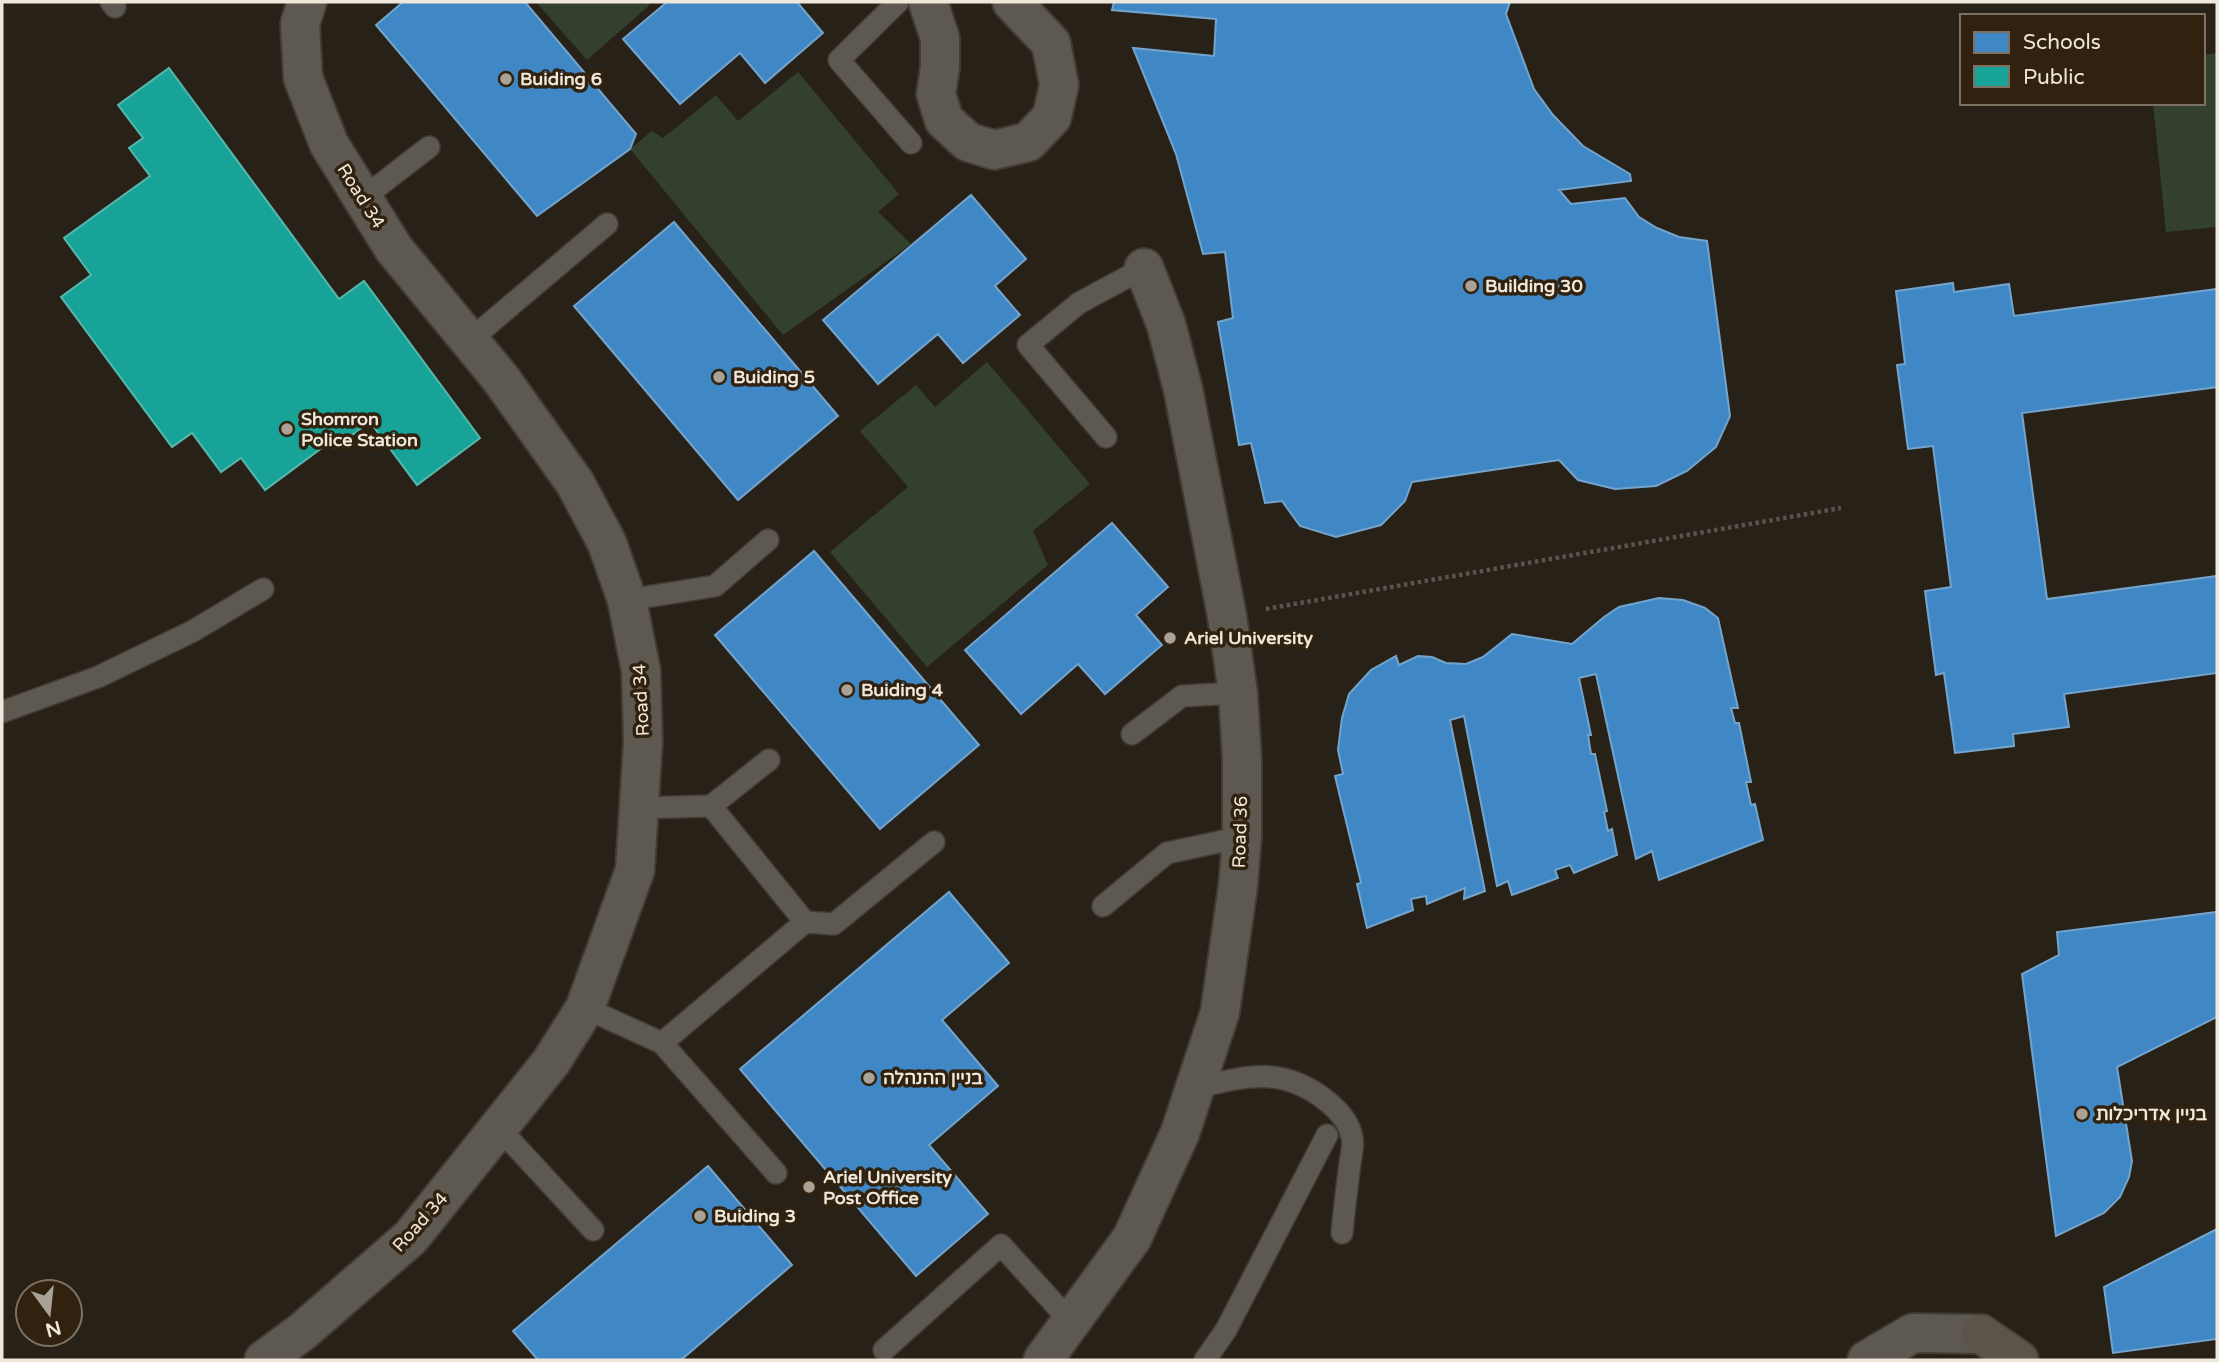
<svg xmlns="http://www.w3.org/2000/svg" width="2219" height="1362" font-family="'Varela Round',Heebo,sans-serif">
  <rect width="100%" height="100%" fill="#282117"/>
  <g fill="#34402e">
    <path d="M536,2H653L587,60Z"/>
    <path d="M2217,53V227L2166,232L2153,103H2203V55Z"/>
    <path d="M798,72L899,194L878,212L911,244L783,335L630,149L652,131L663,138L716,95L738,121Z"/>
    <path d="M987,362L1090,484L1033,531L1048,565L927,667L830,552L908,487L860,431L916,385L935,407Z"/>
  </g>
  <g fill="#3f88c5" stroke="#74a4cc" stroke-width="2">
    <path d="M403,2H525L636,134L630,149L537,216L376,25Z"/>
    <path d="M667,2H797L823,33L765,83L740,53L680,104L623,39Z"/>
    <path d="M1114,2H1510L1506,14L1534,89L1553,115L1583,146L1630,174L1631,181L1559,190L1571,204L1625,198L1639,217L1657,228L1679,237L1707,241L1730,416L1716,447L1687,471L1656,486L1615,489L1578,480L1559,460L1412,482L1405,501L1381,525L1336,537L1300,526L1282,501L1265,503L1251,443L1239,445L1218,322L1233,318L1225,252L1203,254L1176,154L1133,48L1214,56L1216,19L1112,10Z"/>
    <path d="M971,195L1026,259L995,286L1020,315L963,363L938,334L878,384L823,320Z"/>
    <path d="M674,222L838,416L738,500L574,306Z"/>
    <path d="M1953,283L1954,292L2009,284L2014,316L2217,289V387L2022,413L2047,599L2217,576V673L2064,694L2069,727L2013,734L2014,746L1955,753L1944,673L1936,675L1925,591L1951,587L1933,446L1908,449L1897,365L1905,364L1896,291Z"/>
    <path d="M1112,523L1168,587L1136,615L1162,645L1105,694L1078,664L1021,714L965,650Z"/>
    <path d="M814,551L979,745L880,829L715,635Z"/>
    <path d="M1659,598L1683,600L1705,608L1718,618L1738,708H1731L1735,723H1739L1751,782H1746L1751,805L1755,804L1763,840L1659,880L1652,851L1636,859L1596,674L1579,678L1591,735H1588L1591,754H1595L1607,811L1604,812L1608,831L1612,829L1617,855L1574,873L1570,865L1555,870L1558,878L1512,895L1508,881L1497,886L1464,716L1450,720L1485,891L1464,899L1465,888L1427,904L1426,896L1411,899L1413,910L1367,928L1357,884L1361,883L1335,776L1343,774L1338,750L1342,718L1349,694L1371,670L1396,656L1399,665L1418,656L1432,657L1446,663L1466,664L1483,657L1512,634L1572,644L1604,617L1619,607Z"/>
    <path d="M949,892L1009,963L942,1020L998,1086L929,1145L988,1214L916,1276L740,1069Z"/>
    <path d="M2217,912V1017L2117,1067L2132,1161L2129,1177L2120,1197L2104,1213L2056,1236L2022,974L2059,955L2057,932Z"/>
    <path d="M708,1166L792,1265L681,1360H538L513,1331Z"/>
    <path d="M2217,1229V1339L2113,1353L2104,1287Z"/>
  </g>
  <path fill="#17a398" stroke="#58b7ac" stroke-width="2" d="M169,68L339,299L364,281L480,438L417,485L370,422L334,448L330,442L265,490L241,458L221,472L192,433L172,447L61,297L91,275L64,238L150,176L129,148L143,138L118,105Z"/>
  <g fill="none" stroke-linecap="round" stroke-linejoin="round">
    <g stroke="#413b34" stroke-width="24">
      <g id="lane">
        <path d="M111,2L115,7"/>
        <path d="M898,2L839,60L911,143"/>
        <path d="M363,198L429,147"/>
        <path d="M470,340L607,224"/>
        <path d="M1106,437L1028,345L1079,303L1144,268"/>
        <path d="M627,600L715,586L768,540"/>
        <path d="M2,712L98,677L193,631L263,589"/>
        <path d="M1132,734L1182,696L1238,693"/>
        <path d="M711,806L769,760"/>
        <path d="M639,808L711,806L805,922"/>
        <path d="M1103,906L1167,853L1242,837"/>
        <path d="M585,1008L662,1043L776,1173"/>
        <path d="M662,1043L805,922L834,924L934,842"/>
        <path d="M1195,1088C1247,1076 1283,1065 1328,1102C1338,1110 1349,1122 1352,1137C1354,1145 1351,1155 1350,1163C1347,1187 1344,1210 1342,1233"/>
        <path d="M498,1127L593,1230"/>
        <path d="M884,1350L1001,1245L1071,1322"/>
        <path d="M1205,1360L1226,1330L1327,1135"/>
      </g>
    </g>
    <g stroke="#413b34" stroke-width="42">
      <g id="street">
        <path d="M928,2L940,38V67L936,94L944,120L968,142L994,150L1028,142L1052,117L1059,85L1051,43L1012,2"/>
        <path d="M264,1360L303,1331L411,1237L551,1062L585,1008L635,870L643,741L641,671L627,600L607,543L575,483L501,379L394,249L329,144L303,78L300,24L307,2"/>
        <path d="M1043,1360L1132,1238L1180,1133L1220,1012L1238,886L1242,837V759L1238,693L1227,616L1183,389L1166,324L1144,268"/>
        <path d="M1867,1360L1913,1333L1981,1334"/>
      </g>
    </g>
    <g stroke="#413b34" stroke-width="42">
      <path id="secondary" d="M1981,1334L2019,1360"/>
    </g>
    <path stroke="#59544d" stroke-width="4.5" stroke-dasharray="3.5 3.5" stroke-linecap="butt" d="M1266,609L1841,508"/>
    <use href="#lane" stroke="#5d5850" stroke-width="21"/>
    <use href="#street" stroke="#5d5850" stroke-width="38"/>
    <use href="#secondary" stroke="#5c544a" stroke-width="38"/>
  </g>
  <g fill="#aaa296" stroke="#30220f" stroke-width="2.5">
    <circle cx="506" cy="79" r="7"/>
    <circle cx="1471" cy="286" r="7"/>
    <circle cx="719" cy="377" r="7"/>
    <circle cx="287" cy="429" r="7"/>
    <circle cx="1170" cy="638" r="7"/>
    <circle cx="847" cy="690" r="7"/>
    <circle cx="869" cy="1078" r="7"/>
    <circle cx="2082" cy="1114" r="7"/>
    <circle cx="809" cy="1187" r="7"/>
    <circle cx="700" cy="1216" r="7"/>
  </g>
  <g text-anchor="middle" stroke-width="7" stroke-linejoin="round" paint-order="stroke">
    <g font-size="18" font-weight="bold" fill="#f0e7db" stroke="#30220f" text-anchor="start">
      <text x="520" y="85">Buiding 6</text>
      <text x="1485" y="292">Building 30</text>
      <text x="733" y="383">Buiding 5</text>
      <text x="301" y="425">Shomron<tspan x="301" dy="21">Police Station</tspan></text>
      <text x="1184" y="644">Ariel University</text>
      <text x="861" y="696">Buiding 4</text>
      <text x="883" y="1084">בניין ההנהלה</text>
      <text x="2096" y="1120">בניין אדריכלות</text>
      <text x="823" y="1183">Ariel University<tspan x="823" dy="21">Post Office</tspan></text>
      <text x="714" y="1222">Buiding 3</text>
    </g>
    <g font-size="18" fill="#f0e7db" stroke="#30220f">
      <text transform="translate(361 196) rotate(58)" y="6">Road 34</text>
      <text transform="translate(641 700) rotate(-93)" y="6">Road 34</text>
      <text transform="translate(1240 832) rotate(-88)" y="6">Road 36</text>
      <text transform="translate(420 1222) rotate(-48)" y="6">Road 34</text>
    </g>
  </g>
  <rect width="2219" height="1362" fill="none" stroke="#f0e7db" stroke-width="7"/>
  <rect x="1960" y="14" width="245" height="91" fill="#30220f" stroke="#7d7161" stroke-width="2"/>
  <rect x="1974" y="32" width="35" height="21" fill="#3f88c5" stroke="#7d7161" stroke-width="2"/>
  <text x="2023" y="49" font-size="21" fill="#f0e7db">Schools</text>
  <rect x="1974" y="66" width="35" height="21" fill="#17a398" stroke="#7d7161" stroke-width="2"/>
  <text x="2023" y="84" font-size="21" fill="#f0e7db">Public</text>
  <g transform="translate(49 1313) rotate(165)"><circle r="33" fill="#30220f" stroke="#7d7161" stroke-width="2"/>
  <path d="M0-5L12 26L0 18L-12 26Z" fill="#aaa296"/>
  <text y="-10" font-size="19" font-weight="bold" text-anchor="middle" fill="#f0e7db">N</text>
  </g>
</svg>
